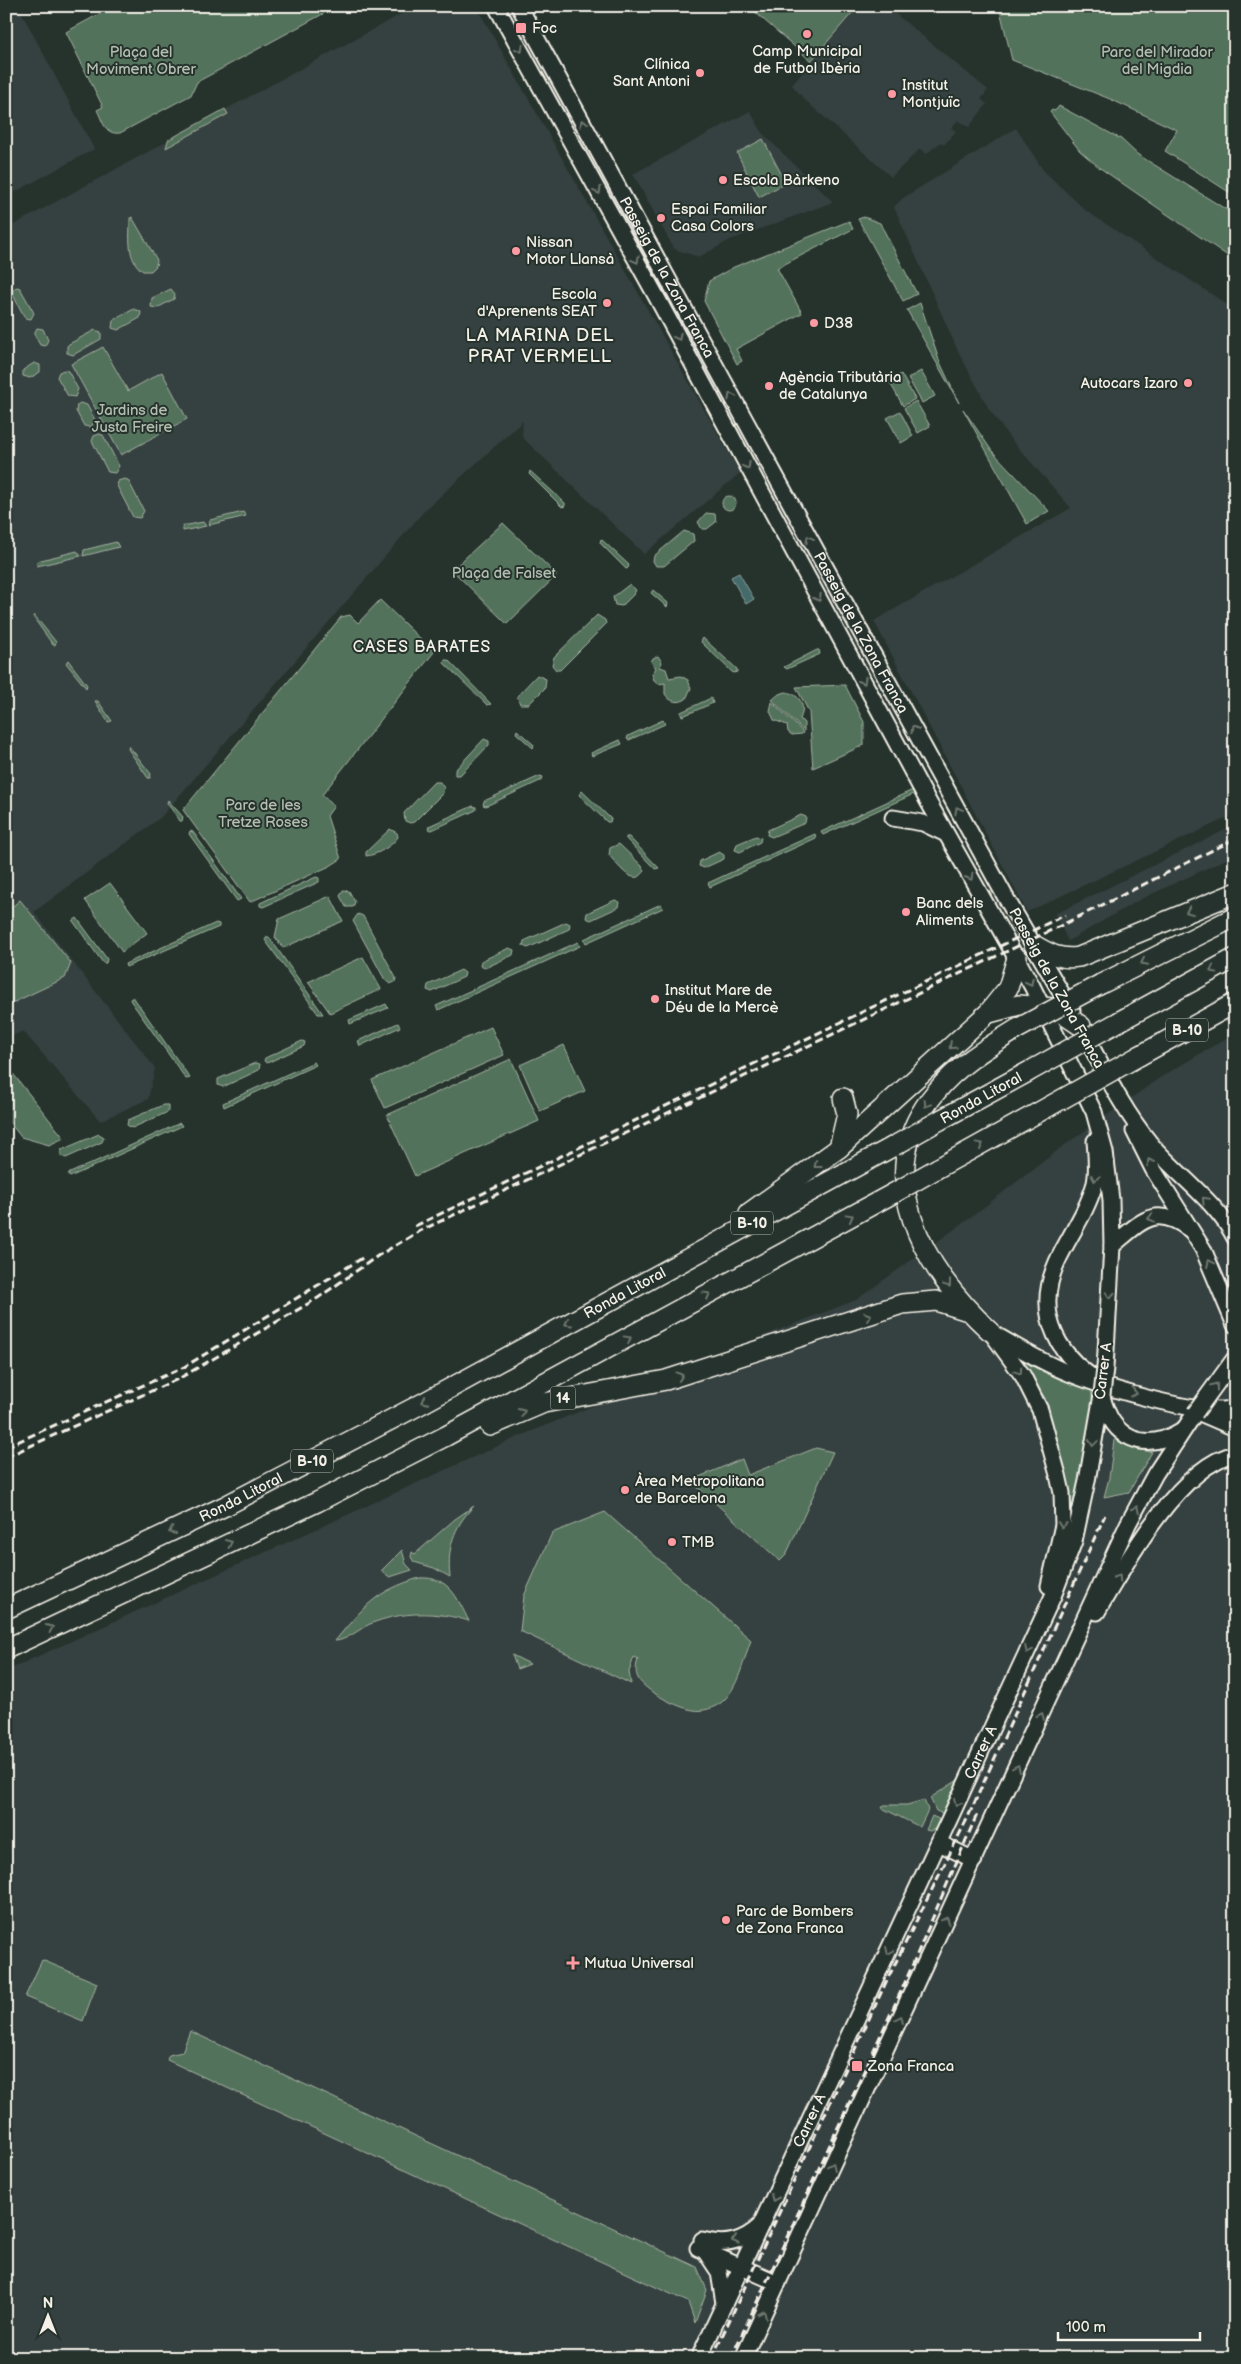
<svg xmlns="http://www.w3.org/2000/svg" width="1241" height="2364" font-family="'Balsamiq Sans',sans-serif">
  <rect width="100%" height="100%" fill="#26332d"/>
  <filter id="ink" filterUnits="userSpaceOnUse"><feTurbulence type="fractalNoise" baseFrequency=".02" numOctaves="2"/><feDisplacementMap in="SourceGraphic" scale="10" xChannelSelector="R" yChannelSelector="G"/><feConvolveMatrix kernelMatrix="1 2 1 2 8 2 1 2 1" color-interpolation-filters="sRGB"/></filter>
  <g filter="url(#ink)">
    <g fill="#364040">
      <path d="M6,6H18L94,149L6,197Z"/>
      <path d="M416,6H476L740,473L644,554L522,437L523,421L425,510L161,817L34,912L155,1068L148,1099L100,1121L23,1031L6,1039V229Z"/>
      <path d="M858,6H886L988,90L981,99L987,104L969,127L958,120L951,128L956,131L944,145L941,142L926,154L920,149L891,177L805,100L792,85Z"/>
      <path d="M750,111L763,134L833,202L730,240L699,257L674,249L633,174Z"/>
      <path d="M1016,128L1043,170L1085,210L1235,310V814L1027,912L874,621L1071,508L1009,437L989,409L958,351L894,207L903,198Z"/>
      <path d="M1235,825V855L1139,900L1068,941L1055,914Z"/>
      <path d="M1235,1033V2358H6V1671L513,1439L740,1345L856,1300L966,1221L1062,1147L1161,1077Z"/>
    </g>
    <g fill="#53725b" stroke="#a4b2a2">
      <path d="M114,6H346L332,9L197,82L191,95L120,133C105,135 103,122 97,110L103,107L66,32Z"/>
      <path d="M748,6H858L811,61Z"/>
      <path d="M999,6H1235V196L1165,151L1177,130L1110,99L1012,60Z"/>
      <path d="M1059,106L1121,139L1137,154L1235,215V261L1100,168L1080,151L1050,112L1052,110L1054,111L1057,109Z"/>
      <path d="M225,109L228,114L166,148L168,140Z"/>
      <path d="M763,139L786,183L759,197L737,153Z"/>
      <path d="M132,217L157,260L156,266L151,271H143C126,260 130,236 130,218Z"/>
      <path d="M864,217L880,223L917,294L903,301L858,219Z"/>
      <path d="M849,221L853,229L777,268L802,313L736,349L742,361L737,364L704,301L709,281L734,267Z"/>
      <path d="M17,287L20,288L34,313L31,319L25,318L12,293L13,289Z"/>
      <path d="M171,289L175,294L174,299L157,308L151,307L152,298Z"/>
      <path d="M920,303L939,360L959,403L907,310Z"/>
      <path d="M134,309L141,312L140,318L118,330L112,328L113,320Z"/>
      <path d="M37,328L43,329L48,340L45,346L40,345L34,334Z"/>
      <path d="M95,330L101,332V339L73,355L67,353V346L69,344Z"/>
      <path d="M103,347L128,391L162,372L187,419L121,455L71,364Z"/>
      <path d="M34,363L40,365V372L30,378L23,376V370Z"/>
      <path d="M64,370L68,371L78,389L75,397L68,396L57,377L59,372Z"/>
      <path d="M921,371L935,396L922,403L908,378Z"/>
      <path d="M901,374L915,399L903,406L889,381Z"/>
      <path d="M916,401L930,426L918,433L904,408Z"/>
      <path d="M80,403L87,405L95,420L91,427L84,426L76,411L77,405Z"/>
      <path d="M963,409L992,451L1049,511L1027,524Z"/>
      <path d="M900,411L913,436L901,443L887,418Z"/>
      <path d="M99,434L103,435L119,466L115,473L108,472L92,441L94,436Z"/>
      <path d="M530,471L565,503V506L562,507L529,474Z"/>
      <path d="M124,479L128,480L144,511L140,518L133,517L117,486L118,481Z"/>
      <circle cx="729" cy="503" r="7"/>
      <path d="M243,512L246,516L209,525L210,520Z"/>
      <path d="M706,513L715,514L716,522L707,529H702L698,522Z"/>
      <path d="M203,522L206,526L183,531V526Z"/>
      <path d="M503,523L557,575L507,624L452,570Z"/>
      <path d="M684,531L693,534L694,541L664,566H656L653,561L654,556Z"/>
      <path d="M601,539L629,565L628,568L626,569L600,543Z"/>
      <path d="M116,542L119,547L83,556L84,550Z"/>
      <path d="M77,551L81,556L37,566V561Z"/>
      <path d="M630,584L636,590L634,594L622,606L615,605L613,597Z"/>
      <path d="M653,590L668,603L667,607L651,593Z"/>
      <path d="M380,600L434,652L322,795L334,806L327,816L341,859L330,866L250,902L183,810L341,617L350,615L358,623Z"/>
      <path d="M34,615L56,642L55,645H53L33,617Z"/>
      <path d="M597,615L605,620L606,624L560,670H556L552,665L554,657Z"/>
      <path d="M703,638L737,669V672L733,673L701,642Z"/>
      <path d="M817,650H819L820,654L787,669L784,667Z"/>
      <path d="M658,656L662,662L660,667L666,669L669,678L681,676L688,680L691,688L686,699C678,704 670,702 665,694V683L659,684L654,680L652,674L656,668L651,662L653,658Z"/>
      <path d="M68,660L87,685L86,688L66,663Z"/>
      <path d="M445,660H448L491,704L487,705L444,663Z"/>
      <path d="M537,675L546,679L545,688L529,704H520L517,696Z"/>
      <path d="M845,685L864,722V745L813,768L809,712L796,687Z"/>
      <path d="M786,692C801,695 806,706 800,719L804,723V731L772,700L779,694Z"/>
      <path d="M711,698L713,703L683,716L681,715V712Z"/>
      <path d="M95,701H98L112,721L108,722Z"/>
      <path d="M772,702L803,732L802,734L792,735L788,732L787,725L774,720L770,711Z"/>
      <path d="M663,720L665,724L629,740L627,739L628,736Z"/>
      <path d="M517,730L534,745L533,748L516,733Z"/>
      <path d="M484,739L489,741V745L460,775H455V770Z"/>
      <path d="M620,740L622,744L592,756L591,753Z"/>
      <path d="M129,746L151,774L150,778H148L128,749Z"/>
      <path d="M540,776L543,777L542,780L486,806L483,805L484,801Z"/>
      <path d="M434,782H440L444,788L443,793L414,822L410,823L405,821L404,813Z"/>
      <path d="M915,789L916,793L823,835L821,832Z"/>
      <path d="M582,791L611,819L610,822H607L579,795Z"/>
      <path d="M168,800L183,817L182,821H180L167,803Z"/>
      <path d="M473,806L476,807V810L432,830L428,829L429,826Z"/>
      <path d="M801,815L806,817L805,823L772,837L767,835L768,830Z"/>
      <path d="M390,829L397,833L398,837C392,846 377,855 366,856V852Z"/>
      <path d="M190,831L193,832L241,899L237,901L189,834Z"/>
      <path d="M815,834L816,838L710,887L708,883Z"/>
      <path d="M756,836L761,838L760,842L740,852L735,850L737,844Z"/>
      <path d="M626,837H629L659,868L655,869L626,839Z"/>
      <path d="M619,844L642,866L644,872C633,888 617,864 609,855L610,848Z"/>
      <path d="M719,852L724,855V859L704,868L699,866L700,861Z"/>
      <path d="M316,877L319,878V882L263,907L260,906V903Z"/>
      <path d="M110,883L147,933L122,952L85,900Z"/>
      <path d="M343,890L349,891L355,902L353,907H346L340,896Z"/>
      <path d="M330,896L343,921L283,948L275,937L279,919Z"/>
      <path d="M20,900L71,963L65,978L6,1006V912Z"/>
      <path d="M615,900L620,902L619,907L591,920L586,918L587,913Z"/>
      <path d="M661,904L663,908L586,943L584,939Z"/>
      <path d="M358,914L363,916L396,978L395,982L390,984L385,980L353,921Z"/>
      <path d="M77,918L107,959L106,963H103L73,921Z"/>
      <path d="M566,922L570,924L569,929L528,948L523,946L524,941Z"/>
      <path d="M216,923L219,924V927L126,967L125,964Z"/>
      <path d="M267,937H269L323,1014H318L265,940Z"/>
      <path d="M578,942L580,946L438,1010L436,1006Z"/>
      <path d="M509,948L514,950L513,955L485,968L480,966L481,961Z"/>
      <path d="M363,957L381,989L330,1013L308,982Z"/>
      <path d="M461,970L465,973L464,977L432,992L427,990L428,985Z"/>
      <path d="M131,998H134L190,1078L186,1079L130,1000Z"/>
      <path d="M386,1004L388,1008L350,1024L349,1020Z"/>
      <path d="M398,1023L400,1027L360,1046L358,1041Z"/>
      <path d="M491,1027L504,1055L385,1108L372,1080Z"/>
      <path d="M302,1041L305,1042L304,1046L267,1063L264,1061L265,1058Z"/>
      <path d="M564,1045L585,1091L540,1111L520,1065Z"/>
      <path d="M511,1059L539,1121L415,1176L387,1115Z"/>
      <path d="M314,1062L316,1065L224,1107L223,1103Z"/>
      <path d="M255,1063L260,1064L259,1070L223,1087L218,1085V1079Z"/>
      <path d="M6,1065L64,1138L49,1145L21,1137L6,1118Z"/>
      <path d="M163,1105H168V1112L132,1128L127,1125L128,1120Z"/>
      <path d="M180,1123L182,1126L70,1177L68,1174Z"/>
      <path d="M99,1134L104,1137L102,1142L66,1158L61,1156V1150Z"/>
      <path d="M1018,1353L1091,1387L1093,1406L1083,1471L1070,1533L1071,1500L1057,1437L1045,1398L1016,1356Z"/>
      <path d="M1116,1439L1135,1449L1152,1452L1129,1492L1104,1497L1109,1478L1114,1440Z"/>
      <path d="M816,1448L833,1452L786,1555L780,1561L695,1485L699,1477L742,1459L748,1475Z"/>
      <path d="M474,1506C453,1527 447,1549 450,1577L434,1568L414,1562L411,1557L412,1552L415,1554L455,1519Z"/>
      <path d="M605,1512L751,1640C744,1659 738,1689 722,1702C714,1708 703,1712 693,1710C679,1708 644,1691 638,1678C635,1672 636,1666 638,1659L634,1657L629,1672L631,1684L520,1631L524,1596L552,1533Z"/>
      <path d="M402,1550L406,1564L412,1570L390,1577L381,1571Z"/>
      <path d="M419,1578C450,1576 457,1598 469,1621C437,1611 401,1611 370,1624C359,1629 346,1641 335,1641C363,1607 376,1591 419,1578Z"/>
      <path d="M512,1655L530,1664L517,1669Z"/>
      <path d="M958,1780L944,1814L936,1811L930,1798Z"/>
      <path d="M924,1800L928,1810L920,1827L882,1808L884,1805H907Z"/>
      <path d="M932,1816L941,1820L937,1828L930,1831L926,1830Z"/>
      <path d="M42,1960L97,1983L83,2021L25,1997Z"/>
      <path d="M190,2031L697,2267L707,2290L695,2323L688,2302L167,2060L169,2055L182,2052Z"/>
    </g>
    <path fill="#456a6a" stroke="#8ba09c" d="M739,573L754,599L746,604L731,577Z"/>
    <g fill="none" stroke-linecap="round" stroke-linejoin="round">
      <g stroke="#f4f1e8" stroke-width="19">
        <g id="secondary">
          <path d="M496,6L655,294L929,803L1032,986L1094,1112L1105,1152L1111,1200L1112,1246L1105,1368"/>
          <path id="s1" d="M519,6L1006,898L1072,1011"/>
          <path d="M893,818L923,823L946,834"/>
          <path d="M1083,1031C1104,1070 1122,1109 1150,1143C1176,1174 1217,1202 1235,1238"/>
          <path d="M1134,1131L1153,1169L1203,1249L1235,1325"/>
          <path d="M1095,1141C1096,1155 1098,1169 1095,1183C1087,1212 1069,1236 1057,1262C1033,1316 1059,1360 1107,1386"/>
          <path d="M1112,1246C1140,1223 1154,1203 1189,1229"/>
          <path d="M990,1331L1023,1376L1040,1410L1058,1475L1062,1493L1063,1525L1049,1586"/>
          <path d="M996,1335C1020,1349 1045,1364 1071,1374C1103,1387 1204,1418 1235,1408"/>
          <path d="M1102,1396C1112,1439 1144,1454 1182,1430"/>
          <path d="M1200,1413L1235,1428"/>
          <path d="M1097,1612C1124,1565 1180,1465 1235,1454"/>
          <path d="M939,1843L974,1860"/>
          <path d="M702,2240C725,2246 743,2242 760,2226"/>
          <path d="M698,2248L778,2283"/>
          <path d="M705,2251L719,2272L724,2303"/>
          <path id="s2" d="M699,2358L1053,1596L1074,1541L1087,1481L1102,1395"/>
          <path d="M743,2358L1128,1524L1155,1474L1195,1413"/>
        </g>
      </g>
      <g stroke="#f4f1e8" stroke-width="22">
        <g id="highway">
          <path d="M1034,945C1049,954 1061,960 1079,957L1235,893"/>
          <path d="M1101,984L1235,917"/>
          <path d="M989,1013L1019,1005L1054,1008L1081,1026"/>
          <path d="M1120,1021L1235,958"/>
          <path d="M1139,1056L1235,1003"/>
          <path d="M942,1119L1028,1072"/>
          <path d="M839,1148L847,1114L843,1098"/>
          <path d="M938,1168L1048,1107"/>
          <path d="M749,1213L839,1148L988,1013L1008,988L1017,958"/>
          <path d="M990,1331C924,1271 867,1173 936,1092C958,1065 988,1047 1017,1029"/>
          <path d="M490,1426L544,1403L666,1380L902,1304L936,1301L968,1311"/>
          <path id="s3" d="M6,1609L225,1506L423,1403L894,1146"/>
          <path d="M6,1649L317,1502L446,1436L894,1193"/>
        </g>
      </g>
      <use href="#secondary" stroke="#26332d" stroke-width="15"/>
      <use href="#highway" stroke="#26332d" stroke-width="19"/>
      <g stroke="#f4f1e8" stroke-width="3" stroke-dasharray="8 4" stroke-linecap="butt">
        <path d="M415,1226L1065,915"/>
        <path d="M6,1447L184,1367L364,1257"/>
        <path d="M6,1457L180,1378L318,1298L379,1255L420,1231L1062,925L1235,839"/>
        <path d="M712,2358L887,1980L968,1817L1105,1515"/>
        <path d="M731,2358L903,1987L978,1812"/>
      </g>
      <g stroke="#f4f1e8" stroke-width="19" stroke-linecap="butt">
        <g id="secondary-bridge">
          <path d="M1102,1395L1105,1368"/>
          <path d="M1195,1413L1235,1358"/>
        </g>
      </g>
      <g stroke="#f4f1e8" stroke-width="22" stroke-linecap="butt">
        <g id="highway-bridge">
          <path d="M1017,1029L1101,984"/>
          <path d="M1028,1072L1120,1021"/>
          <path d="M1048,1107L1139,1056"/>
          <path d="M894,1146L942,1119"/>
          <path d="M894,1193L938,1168"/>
        </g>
      </g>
      <use href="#secondary-bridge" stroke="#26332d" stroke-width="15"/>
      <use href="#highway-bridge" stroke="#26332d" stroke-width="19"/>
    </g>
    <defs><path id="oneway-chevron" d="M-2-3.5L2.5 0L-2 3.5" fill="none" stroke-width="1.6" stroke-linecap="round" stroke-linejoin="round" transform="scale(1.25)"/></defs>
    <g stroke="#6e766e">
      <use href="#oneway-chevron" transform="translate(520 49) rotate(61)"/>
      <use href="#oneway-chevron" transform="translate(583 123) rotate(-119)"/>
      <use href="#oneway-chevron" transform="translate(598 191) rotate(61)"/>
      <use href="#oneway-chevron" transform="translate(636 260) rotate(61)"/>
      <use href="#oneway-chevron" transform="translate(678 337) rotate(62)"/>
      <use href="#oneway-chevron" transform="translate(731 396) rotate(-119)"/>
      <use href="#oneway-chevron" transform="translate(747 466) rotate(62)"/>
      <use href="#oneway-chevron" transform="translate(809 539) rotate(-119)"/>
      <use href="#oneway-chevron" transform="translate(818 598) rotate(62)"/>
      <use href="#oneway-chevron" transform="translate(863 681) rotate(61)"/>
      <use href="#oneway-chevron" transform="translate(914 729) rotate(-119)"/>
      <use href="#oneway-chevron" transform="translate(958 810) rotate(-119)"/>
      <use href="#oneway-chevron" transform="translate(970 877) rotate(60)"/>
      <use href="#oneway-chevron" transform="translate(1189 911) rotate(158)"/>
      <use href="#oneway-chevron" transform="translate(1144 962) rotate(153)"/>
      <use href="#oneway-chevron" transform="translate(1213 970) rotate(151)"/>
      <use href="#oneway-chevron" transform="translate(1030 982) rotate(62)"/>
      <use href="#oneway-chevron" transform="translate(952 1046) rotate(137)"/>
      <use href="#oneway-chevron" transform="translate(927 1104) rotate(123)"/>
      <use href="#oneway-chevron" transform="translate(980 1145) rotate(-29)"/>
      <use href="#oneway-chevron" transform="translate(1150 1162) rotate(-120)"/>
      <use href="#oneway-chevron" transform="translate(817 1165) rotate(142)"/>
      <use href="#oneway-chevron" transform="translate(1095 1178) rotate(100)"/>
      <use href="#oneway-chevron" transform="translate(1205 1200) rotate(-134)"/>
      <use href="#oneway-chevron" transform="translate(850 1217) rotate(-29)"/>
      <use href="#oneway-chevron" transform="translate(1151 1218) rotate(166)"/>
      <use href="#oneway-chevron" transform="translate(1210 1263) rotate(-115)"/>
      <use href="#oneway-chevron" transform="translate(948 1284) rotate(53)"/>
      <use href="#oneway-chevron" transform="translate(707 1295) rotate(-29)"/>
      <use href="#oneway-chevron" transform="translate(1110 1295) rotate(93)"/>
      <use href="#oneway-chevron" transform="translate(868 1316) rotate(-19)"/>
      <use href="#oneway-chevron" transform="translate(568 1323) rotate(151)"/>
      <use href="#oneway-chevron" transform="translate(628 1339) rotate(-29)"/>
      <use href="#oneway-chevron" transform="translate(1019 1371) rotate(56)"/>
      <use href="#oneway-chevron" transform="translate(680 1376) rotate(-17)"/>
      <use href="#oneway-chevron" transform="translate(1215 1386) rotate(-53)"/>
      <use href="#oneway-chevron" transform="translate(1134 1393) rotate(14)"/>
      <use href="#oneway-chevron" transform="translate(425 1401) rotate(152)"/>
      <use href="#oneway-chevron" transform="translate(522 1412) rotate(-23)"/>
      <use href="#oneway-chevron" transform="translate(1093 1443) rotate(98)"/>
      <use href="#oneway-chevron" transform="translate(1136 1509) rotate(-63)"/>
      <use href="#oneway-chevron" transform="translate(1062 1525) rotate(96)"/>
      <use href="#oneway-chevron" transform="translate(172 1531) rotate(155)"/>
      <use href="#oneway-chevron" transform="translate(229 1543) rotate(-25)"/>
      <use href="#oneway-chevron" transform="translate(1118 1578) rotate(-57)"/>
      <use href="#oneway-chevron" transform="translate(50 1628) rotate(-25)"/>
      <use href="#oneway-chevron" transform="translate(1028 1650) rotate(116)"/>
      <use href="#oneway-chevron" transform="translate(1041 1716) rotate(-66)"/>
      <use href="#oneway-chevron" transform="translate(1017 1768) rotate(-65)"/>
      <use href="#oneway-chevron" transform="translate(957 1803) rotate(115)"/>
      <use href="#oneway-chevron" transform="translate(946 1920) rotate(-65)"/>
      <use href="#oneway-chevron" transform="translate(889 1951) rotate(115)"/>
      <use href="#oneway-chevron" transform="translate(900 2019) rotate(-65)"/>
      <use href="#oneway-chevron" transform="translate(832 2166) rotate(-65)"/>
      <use href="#oneway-chevron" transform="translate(774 2198) rotate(114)"/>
      <use href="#oneway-chevron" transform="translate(735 2240) rotate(163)"/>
      <use href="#oneway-chevron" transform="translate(763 2314) rotate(-65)"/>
    </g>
  </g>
  <g fill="#ff9aa2" stroke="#26332d" stroke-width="2">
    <rect x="515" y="22" width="12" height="12" rx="2.5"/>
    <circle cx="807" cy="34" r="5"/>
    <circle cx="700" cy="73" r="5"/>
    <circle cx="892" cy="94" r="5"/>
    <circle cx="723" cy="180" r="5"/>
    <circle cx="661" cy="218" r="5"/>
    <circle cx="516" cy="251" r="5"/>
    <circle cx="607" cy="303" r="5"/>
    <circle cx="814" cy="323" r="5"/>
    <circle cx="1188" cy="383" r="5"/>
    <circle cx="769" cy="386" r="5"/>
    <circle cx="906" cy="912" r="5"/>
    <circle cx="655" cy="999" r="5"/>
    <circle cx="625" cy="1490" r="5"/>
    <circle cx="672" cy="1542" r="5"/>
    <circle cx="726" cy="1920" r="5"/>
    <path d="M570.5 1955.5h5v5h5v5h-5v5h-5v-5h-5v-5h5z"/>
    <rect x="851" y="2060" width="12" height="12" rx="2.5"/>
  </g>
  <g text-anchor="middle" stroke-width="4" stroke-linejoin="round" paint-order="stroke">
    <g fill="#26332d" stroke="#b6b8b0" stroke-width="1">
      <rect x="1166" y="1018.5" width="42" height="23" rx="4"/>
      <rect x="731" y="1211.5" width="42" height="23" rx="4"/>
      <rect x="550.5" y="1386.5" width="25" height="23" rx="4"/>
      <rect x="291" y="1449.5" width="42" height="23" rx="4"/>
    </g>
    <g font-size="14" font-weight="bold" fill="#f4f1e8">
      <text x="1187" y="1035">B-10</text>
      <text x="752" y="1228">B-10</text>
      <text x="563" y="1403">14</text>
      <text x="312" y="1466">B-10</text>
    </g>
    <g font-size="15" fill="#f4f1e8" stroke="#26332d" text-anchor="start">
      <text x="532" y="33">Foc</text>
      <text x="807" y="56" text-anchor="middle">Camp Municipal<tspan x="807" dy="17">de Futbol Ibèria</tspan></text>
      <text x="690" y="69" text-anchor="end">Clínica<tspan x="690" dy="17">Sant Antoni</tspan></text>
      <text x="902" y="90">Institut<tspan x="902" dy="17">Montjuïc</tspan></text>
      <text x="733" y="185">Escola Bàrkeno</text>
      <text x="671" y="214">Espai Familiar<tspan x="671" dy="17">Casa Colors</tspan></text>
      <text x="526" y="247">Nissan<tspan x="526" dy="17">Motor Llansà</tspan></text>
      <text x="597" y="299" text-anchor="end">Escola<tspan x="597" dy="17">d'Aprenents SEAT</tspan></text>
      <text x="824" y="328">D38</text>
      <text x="779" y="382">Agència Tributària<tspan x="779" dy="17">de Catalunya</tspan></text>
      <text x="1178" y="388" text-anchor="end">Autocars Izaro</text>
      <text x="916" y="908">Banc dels<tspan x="916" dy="17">Aliments</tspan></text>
      <text x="665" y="995">Institut Mare de<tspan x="665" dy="17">Déu de la Mercè</tspan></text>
      <text x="635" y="1486">Àrea Metropolitana<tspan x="635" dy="17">de Barcelona</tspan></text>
      <text x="682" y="1547">TMB</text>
      <text x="736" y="1916">Parc de Bombers<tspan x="736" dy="17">de Zona Franca</tspan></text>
      <text x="584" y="1968">Mutua Universal</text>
      <text x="868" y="2071">Zona Franca</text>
    </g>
    <g font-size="15" fill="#b4beb0" stroke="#26332d">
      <text x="141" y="57">Plaça del<tspan x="141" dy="17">Moviment Obrer</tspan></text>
      <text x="1157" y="57">Parc del Mirador<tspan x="1157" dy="17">del Migdia</tspan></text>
      <text x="132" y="415">Jardins de<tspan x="132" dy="17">Justa Freire</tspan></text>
      <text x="504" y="578">Plaça de Falset</text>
      <text x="263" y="810">Parc de les<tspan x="263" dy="17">Tretze Roses</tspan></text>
    </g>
    <g font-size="15" fill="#f4f1e8" stroke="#26332d">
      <text dy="5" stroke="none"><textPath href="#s1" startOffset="309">Passeig de la Zona Franca</textPath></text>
      <text dy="5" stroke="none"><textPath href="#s1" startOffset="714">Passeig de la Zona Franca</textPath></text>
      <text transform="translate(1057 988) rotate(61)" y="5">Passeig de la Zona Franca</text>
      <text transform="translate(981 1098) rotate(-29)" y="5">Ronda Litoral</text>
      <text dy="5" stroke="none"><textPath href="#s3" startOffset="695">Ronda Litoral</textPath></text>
      <text transform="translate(1103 1371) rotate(-83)" y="5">Carrer A</text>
      <text dy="5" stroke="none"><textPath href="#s3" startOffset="260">Ronda Litoral</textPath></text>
      <text dy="5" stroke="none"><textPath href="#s2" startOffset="668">Carrer A</textPath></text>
      <text dy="5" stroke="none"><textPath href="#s2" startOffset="262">Carrer A</textPath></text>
    </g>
    <g font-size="16" letter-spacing="1" fill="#f4f1e8" stroke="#26332d">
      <text x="422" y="652">CASES BARATES</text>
    </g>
    <g font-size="18" letter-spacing="1" fill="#f4f1e8" stroke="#26332d">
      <text x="540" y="341">LA MARINA DEL<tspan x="540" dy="21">PRAT VERMELL</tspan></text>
    </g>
  </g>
  <rect width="1241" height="2364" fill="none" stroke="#26332d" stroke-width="25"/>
  <rect x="12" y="12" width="1216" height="2339" fill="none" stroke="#f4f1e8" stroke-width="2" filter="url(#ink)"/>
  <g transform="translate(48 2316)" stroke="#26332d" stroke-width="4" paint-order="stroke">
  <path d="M0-4L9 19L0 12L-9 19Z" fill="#f4f1e8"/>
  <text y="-8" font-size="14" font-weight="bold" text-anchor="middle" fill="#f4f1e8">N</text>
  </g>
  <path d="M1058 2332v8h142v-8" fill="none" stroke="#f4f1e8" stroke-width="2.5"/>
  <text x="1066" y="2332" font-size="15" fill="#f4f1e8" stroke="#26332d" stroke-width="4" paint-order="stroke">100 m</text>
</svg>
